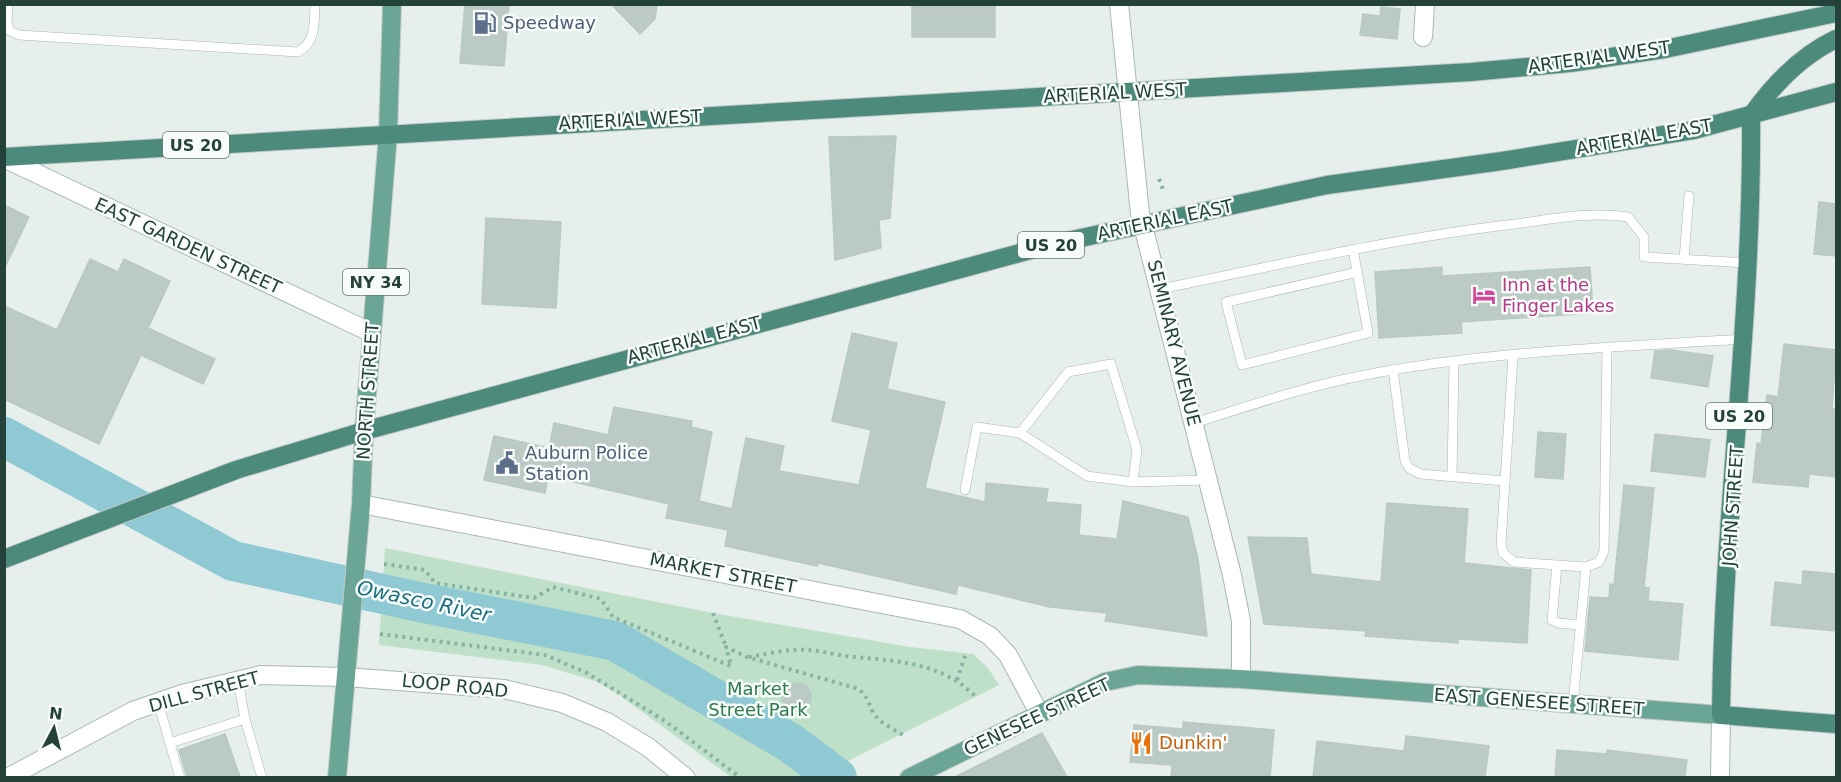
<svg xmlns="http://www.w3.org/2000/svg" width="1841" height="782" font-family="'DejaVu Sans',sans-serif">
  <rect width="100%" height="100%" fill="#e6efeb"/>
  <path fill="#bfe0c8" d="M385,548L713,613L910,647L973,654L988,668L999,685L816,777H731L618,694L595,681L542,665L379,645Z"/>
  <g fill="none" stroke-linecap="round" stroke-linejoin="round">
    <path stroke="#8ec9d4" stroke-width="40" d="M4,437L233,561L419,602L615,641L792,744L837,778"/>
  </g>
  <g fill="#bbcac4" stroke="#b8c9c2" stroke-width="1.5">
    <path d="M465,4H509L504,66L460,63Z"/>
    <path d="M611,4H657L655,19L640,34Z"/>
    <rect x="912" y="4" width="83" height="33"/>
    <path d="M1381,7L1400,9L1397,39L1360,35L1363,14L1380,16Z"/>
    <path d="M896,136L890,218L879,220L881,248L835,260L829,137Z"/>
    <path d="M1819,202L1836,204V256L1814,254Z"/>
    <path d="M4,205L29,217L4,269Z"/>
    <path d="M486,218L561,222L556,308L482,304Z"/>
    <path d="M90,259L118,272L124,259L170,281L148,328L215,359L203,384L141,355L99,444L4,399V306L57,330Z"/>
    <path d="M1442,267V276L1590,267L1593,313L1461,322L1462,333L1379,338L1375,272Z"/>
    <path d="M852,333L897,343L887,389L945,402L925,488L985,502L986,483L1048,489L1046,502L1081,505L1079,535L1117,539L1123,501L1188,517L1198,559L1207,636L1105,621L1107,613L1050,607L958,585L956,594L818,563L817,566L725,546L728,530L666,518L669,504L548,476L545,493L484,480L494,436L549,448L554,423L608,435L614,407L692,421L691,427L712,432L699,501L732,509L746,438L784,446L779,471L859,485L871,430L832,421Z"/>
    <path d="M1784,344L1836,350L1832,409H1836V477L1809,474L1808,487L1753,482L1757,443L1761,444L1767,395L1778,397Z"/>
    <path d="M1671,350L1713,356L1708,387L1651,378L1655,351Z"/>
    <path d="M1538,432L1566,434L1563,479L1535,477Z"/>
    <path d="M1655,434L1710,440L1705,477L1651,471Z"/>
    <path d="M1624,485L1654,488L1644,587L1649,588L1648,601L1683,604L1678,660L1585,651L1590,597L1609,598L1610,584L1614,585Z"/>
    <path d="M1387,503L1468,509L1464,563L1531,570L1527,643L1458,639V643L1365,636L1366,631L1264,624L1248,537L1307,538L1311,574L1381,582Z"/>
    <path d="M1803,571L1836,574V631L1771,625L1775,582L1802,585Z"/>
    <circle cx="797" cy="697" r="14"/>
    <path d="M1183,722L1274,730L1270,777H1171L1172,765L1130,762L1134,725L1183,729Z"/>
    <path d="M1042,733L1067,777H955Z"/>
    <path d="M225,734L240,777H187L179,750Z"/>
    <path d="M1406,736L1489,746L1485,777H1313L1317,741L1404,751Z"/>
    <path d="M1557,750L1607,754V750L1687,760L1685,777H1555Z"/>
  </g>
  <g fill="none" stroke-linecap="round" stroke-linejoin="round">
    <g stroke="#a8b8b2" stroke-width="10">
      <g id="service">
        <path d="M8,4L7,23L10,31L19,35L298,52C316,42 314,24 315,4"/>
        <path d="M1353,249L1368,333L1242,365L1226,302L1358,272"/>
        <path d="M1684,259L1689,196"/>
        <path d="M1160,289C1278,265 1395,238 1515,224C1553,219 1591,211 1628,217L1644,237V257L1748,263"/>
        <path d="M1513,356L1501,544L1503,553L1514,562L1586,567L1599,562L1604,551L1607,348"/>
        <path d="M1393,370L1405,461L1409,468L1420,474L1505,481"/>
        <path d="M1194,423C1249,406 1304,387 1360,376C1486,351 1616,347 1744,339"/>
        <path d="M1452,476L1454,363"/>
        <path d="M1133,482L1137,450L1111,364L1068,372L1020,433L1087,476L1133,482L1208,480"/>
        <path d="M965,490L977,427L1020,433"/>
        <path d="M1557,565L1552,620L1558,623L1580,625"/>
        <path d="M238,680L245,719"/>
        <path d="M158,702L180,778"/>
        <path d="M1573,704L1586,567"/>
        <path d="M170,743L245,719L262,778"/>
      </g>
    </g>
    <g stroke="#a8b8b2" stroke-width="20">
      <g id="minor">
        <path d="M1119,4L1140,214L1232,575L1241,621V679"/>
        <path d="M1423,37L1425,4"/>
        <path d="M4,158L372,333"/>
        <path d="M361,504L960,619L990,636L1008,655L1039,713"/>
      </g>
    </g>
    <g stroke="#a8b8b2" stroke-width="20">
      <path id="tertiary" d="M7,778L133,711L182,694L261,675L346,677L504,689L562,703L607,722L648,747L686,778"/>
    </g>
    <g stroke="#a4bbb3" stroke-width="20">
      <path id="secondary" d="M1720,778L1721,715"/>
    </g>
    <g stroke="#c2cac8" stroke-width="20">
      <g id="primary">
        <path d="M337,778L361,504L364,431L388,134L392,4"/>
        <path d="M909,778L1105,682L1138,675L1241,679L1721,715"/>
      </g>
    </g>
    <g stroke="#c2cac8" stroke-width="20">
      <g id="trunk">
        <path d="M1751,116C1753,317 1723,515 1721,715L1836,724"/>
        <path d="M1751,116C1773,85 1802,55 1836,39"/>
        <path d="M4,157L1471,72L1570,63L1665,49L1836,13"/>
        <path d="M4,559L236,470L364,431L1053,244L1327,185L1502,161L1694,130L1836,92"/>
      </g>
    </g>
    <g stroke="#86b3a5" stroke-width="4" stroke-dasharray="3 4.5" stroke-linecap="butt">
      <path d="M1159,179L1164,192"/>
      <path d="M384,564L425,570L435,583L534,598L553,587L601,599L613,617L731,666L726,647L747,657L859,689C867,697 868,701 872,710C877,722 892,728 903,735"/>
      <path d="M713,613L726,647"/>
      <path d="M380,634L545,655L587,673L665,721L741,778"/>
      <path d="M749,657C768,654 790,648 809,650C824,651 839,656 855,657C898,661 942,663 975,696"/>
      <path d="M957,680L966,653"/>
    </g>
    <use href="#service" stroke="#fff" stroke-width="9"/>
    <use href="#minor" stroke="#fff" stroke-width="18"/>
    <use href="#tertiary" stroke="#fff" stroke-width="18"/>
    <use href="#secondary" stroke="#fff" stroke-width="18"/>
    <use href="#primary" stroke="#6aa596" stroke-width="18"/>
    <use href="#trunk" stroke="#4c8a7c" stroke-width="18"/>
  </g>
  <defs>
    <g id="fuel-bare" transform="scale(1.8)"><path d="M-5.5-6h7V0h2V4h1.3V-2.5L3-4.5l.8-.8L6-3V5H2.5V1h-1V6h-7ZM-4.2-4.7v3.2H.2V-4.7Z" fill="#5c6f8a" stroke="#f7fbf9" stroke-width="2.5" paint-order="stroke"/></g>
    <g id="hotel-bare" transform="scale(1.8)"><path d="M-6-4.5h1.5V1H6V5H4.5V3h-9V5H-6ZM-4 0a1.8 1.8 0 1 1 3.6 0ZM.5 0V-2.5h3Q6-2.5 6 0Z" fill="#d1479c" stroke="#f7fbf9" stroke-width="2.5" paint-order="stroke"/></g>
    <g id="civic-bare" transform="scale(1.8)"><path d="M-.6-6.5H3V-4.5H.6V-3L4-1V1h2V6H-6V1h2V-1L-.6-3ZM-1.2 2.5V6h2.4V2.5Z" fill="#5c6f8a" stroke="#f7fbf9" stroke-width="2.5" paint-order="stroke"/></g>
    <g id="restaurant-bare" transform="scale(1.8)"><path d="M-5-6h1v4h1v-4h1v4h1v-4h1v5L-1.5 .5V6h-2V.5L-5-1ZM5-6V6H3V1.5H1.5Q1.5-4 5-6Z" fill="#e8710a" stroke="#f7fbf9" stroke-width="2.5" paint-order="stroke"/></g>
  </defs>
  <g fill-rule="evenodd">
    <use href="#fuel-bare" x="485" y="23"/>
    <use href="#hotel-bare" x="1484" y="295"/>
    <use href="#civic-bare" x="507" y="463"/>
    <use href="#restaurant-bare" x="1141" y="743"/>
  </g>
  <g text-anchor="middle" stroke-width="5" stroke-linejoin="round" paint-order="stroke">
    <g fill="#f7fbf9" stroke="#637a73" stroke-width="1.5">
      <rect x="163" y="132" width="66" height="26" rx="4.5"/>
      <rect x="1018" y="232" width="66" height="26" rx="4.5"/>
      <rect x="343" y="269" width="66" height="26" rx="4.5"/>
      <rect x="1706" y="403" width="66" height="26" rx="4.5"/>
    </g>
    <g font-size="16" font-weight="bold" fill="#24423a">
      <text x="196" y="151">US 20</text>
      <text x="1051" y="251">US 20</text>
      <text x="376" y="288">NY 34</text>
      <text x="1739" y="422">US 20</text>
    </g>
    <g font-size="18" fill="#4e5e75" stroke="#f7fbf9" text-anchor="start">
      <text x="503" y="29">Speedway</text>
      <text x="525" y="459">Auburn Police<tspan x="525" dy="21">Station</tspan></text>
    </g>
    <g font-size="18" fill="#24423a" stroke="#f7fbf9">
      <text transform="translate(1599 57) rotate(-8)" y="6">ARTERIAL WEST</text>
      <text transform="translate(1115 93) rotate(-3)" y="6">ARTERIAL WEST</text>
      <text transform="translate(630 120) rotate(-3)" y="6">ARTERIAL WEST</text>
      <text transform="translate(1644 137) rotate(-10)" y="6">ARTERIAL EAST</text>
      <text transform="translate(1165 220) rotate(-12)" y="6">ARTERIAL EAST</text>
      <text transform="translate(188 246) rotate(25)" y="6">EAST GARDEN STREET</text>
      <text transform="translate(694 340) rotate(-15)" y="6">ARTERIAL EAST</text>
      <text transform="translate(1174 343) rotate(76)" y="6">SEMINARY AVENUE</text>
      <text transform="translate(368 391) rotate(-86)" y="6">NORTH STREET</text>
      <text transform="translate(1733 506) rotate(-86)" y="6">JOHN STREET</text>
      <text transform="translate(723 573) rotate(11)" y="6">MARKET STREET</text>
      <text transform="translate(455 686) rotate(6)" y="6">LOOP ROAD</text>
      <text transform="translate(204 692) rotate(-15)" y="6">DILL STREET</text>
      <text transform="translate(1539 702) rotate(4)" y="6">EAST GENESEE STREET</text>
      <text transform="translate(1037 717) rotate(-25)" y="6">GENESEE STREET</text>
    </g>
    <g font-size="18" fill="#b23c85" stroke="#f7fbf9" text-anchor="start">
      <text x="1502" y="291">Inn at the<tspan x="1502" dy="21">Finger Lakes</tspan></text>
    </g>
    <g font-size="18" fill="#2d7a4b" stroke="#f7fbf9">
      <text x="758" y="695">Market<tspan x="758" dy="21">Street Park</tspan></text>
    </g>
    <g font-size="18" fill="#c56008" stroke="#f7fbf9" text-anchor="start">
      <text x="1159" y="749">Dunkin'</text>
    </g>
    <g font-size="20" font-style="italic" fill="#1c6f80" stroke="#f7fbf9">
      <text transform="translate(424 601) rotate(12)" y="7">Owasco River</text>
    </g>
  </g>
  <rect width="1841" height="782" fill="none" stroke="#24423a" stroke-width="12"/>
  <g transform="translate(54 728) rotate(7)" stroke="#f7fbf9" stroke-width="4.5" paint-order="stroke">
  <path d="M0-4.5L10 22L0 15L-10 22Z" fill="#24423a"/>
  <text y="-9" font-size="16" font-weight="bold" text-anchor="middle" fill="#24423a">N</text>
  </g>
</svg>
